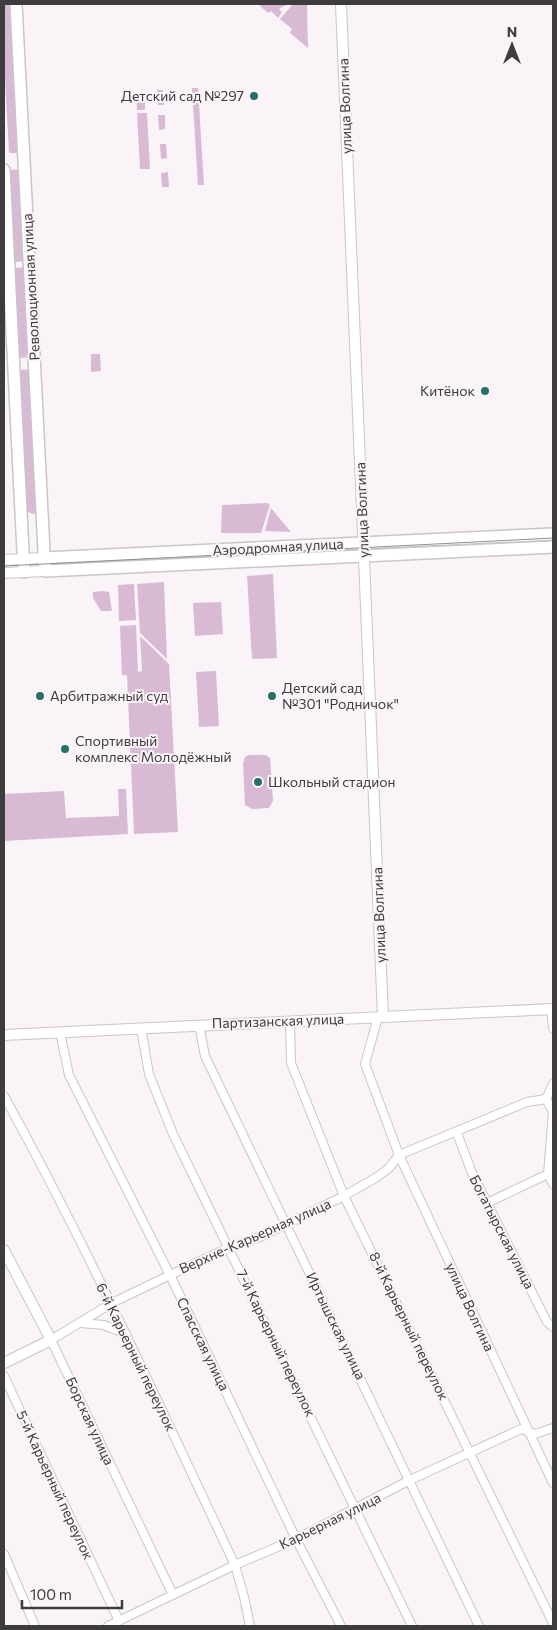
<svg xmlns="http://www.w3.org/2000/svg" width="557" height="1630" font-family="Commissioner,sans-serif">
  <rect width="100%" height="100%" fill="#faf4f9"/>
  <g fill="#d9bad4">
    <path d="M4,4H15L21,153H9L4,60Z"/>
    <path d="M261,4H288L279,9L282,12L278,18L271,11L268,13L260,6Z"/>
    <path d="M293,4H307L308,48L290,33L292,29L280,19Z"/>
    <path d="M192,88H198L204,185H198Z"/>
    <path d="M157,90H163L164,105H158Z"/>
    <path d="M136,93H145V110H137Z"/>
    <path d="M137,113H147L150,169H140Z"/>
    <path d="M158,115H165V129L159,130Z"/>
    <path d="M160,144H166L167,158L161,159Z"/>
    <path d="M23,169L27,261L14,262L10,170Z"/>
    <path d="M168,172L169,187H162L161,173Z"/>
    <path d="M28,267L32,357L19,358L14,268Z"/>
    <path d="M91,354H100L101,371L91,372Z"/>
    <path d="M32,369L36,513L33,514L26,511L20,370Z"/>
    <path d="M267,503L270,505L261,533H221L222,505Z"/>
    <path d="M271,508L291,532L265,531Z"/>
    <path d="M273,574L277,658L252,659L247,576Z"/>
    <path d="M164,582L167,659L140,633L137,584Z"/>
    <path d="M134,584L136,620L119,621L118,585Z"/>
    <path d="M102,591L109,592L112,611H101L93,598V592Z"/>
    <path d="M221,602L223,634L195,636L193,603Z"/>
    <path d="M136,625L138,672L142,671L140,636L169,664L178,832L134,834L127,675H122L120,626Z"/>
    <path d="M216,671L219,726L199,727L196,672Z"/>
    <path d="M249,755H266L270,758L273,801L269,808L252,809L245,805L243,763L245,757Z"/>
    <path d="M118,789H126L128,834L4,841V794L64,791L66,818L119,816Z"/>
  </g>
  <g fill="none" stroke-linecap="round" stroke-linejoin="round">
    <g stroke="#cac5c9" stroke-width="10">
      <g id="minor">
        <path d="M551,1009L553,1028"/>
        <path d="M378,1017L365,1064L399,1155L553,1483"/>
        <path d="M290,1021L291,1063L344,1196L553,1623"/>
        <path d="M199,1025L205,1056L479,1626"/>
        <path d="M141,1028L149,1074L173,1134L412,1626"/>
        <path d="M60,1032L69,1075L170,1275L296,1539L341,1626"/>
        <path d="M4,1096C88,1248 160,1407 235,1565L244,1597L250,1626"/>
        <path d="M546,1099L553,1112L548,1174L553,1184"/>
        <path d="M546,1099L553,1084"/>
        <path d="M457,1133L472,1173L547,1322L553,1327"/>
        <path d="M487,1203L548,1174"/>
        <path d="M80,1323L104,1325L126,1334"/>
        <path d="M4,1376L119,1621"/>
        <path d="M4,1554L35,1626"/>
        <path d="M173,1595L51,1340L112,1303L170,1275L230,1247L260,1237L344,1196L377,1177L389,1168L399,1155L527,1102L546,1099"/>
        <path d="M108,1626L235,1565L296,1539L410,1480L521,1429L535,1434L553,1428"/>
      </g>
    </g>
    <g stroke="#cac5c9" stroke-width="12">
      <g id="tertiary">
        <path d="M341,4L383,1017"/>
        <path d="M4,560L44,558"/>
        <path d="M4,573L45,571"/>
        <path d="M4,1035L553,1009"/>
        <path d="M4,1250L51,1340L4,1363"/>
      </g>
    </g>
    <g stroke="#cac5c9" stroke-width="14">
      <g id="secondary">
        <path d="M16,4L45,571L553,547"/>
        <path d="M4,170L24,572"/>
        <path d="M44,558L553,534"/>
      </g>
    </g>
    <use href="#minor" stroke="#fff" stroke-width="8"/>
    <use href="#tertiary" stroke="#fff" stroke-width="10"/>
    <use href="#secondary" stroke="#fff" stroke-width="11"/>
    <path stroke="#928e92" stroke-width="1" d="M4,566L553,538"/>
  </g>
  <g fill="#266f68" stroke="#faf4f9" stroke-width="2">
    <circle cx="254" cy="96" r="5"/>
    <circle cx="485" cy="391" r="5"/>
    <circle cx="40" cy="696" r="5"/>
    <circle cx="272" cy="696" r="5"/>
    <circle cx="65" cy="749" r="5"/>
    <circle cx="258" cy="782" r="5"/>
  </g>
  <g text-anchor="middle" stroke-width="4" stroke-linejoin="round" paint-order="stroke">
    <g font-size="14" fill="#3e3c3e" stroke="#faf4f9" text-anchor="start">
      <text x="244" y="101" text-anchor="end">Детский сад №297</text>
      <text x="475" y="396" text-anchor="end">Китёнок</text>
      <text x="282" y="693">Детский сад<tspan x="282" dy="16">№301 "Родничок"</tspan></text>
      <text x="50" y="701">Арбитражный суд</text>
      <text x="75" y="746">Спортивный<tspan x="75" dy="16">комплекс Молодёжный</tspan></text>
      <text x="268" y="787">Школьный стадион</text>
    </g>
    <g font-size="14" fill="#3e3c3e" stroke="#faf4f9">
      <text transform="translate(345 106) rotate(-92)" y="5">улица Волгина</text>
      <text transform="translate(31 287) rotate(-93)" y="5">Революционная улица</text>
      <text transform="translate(362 510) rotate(-92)" y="5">улица Волгина</text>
      <text transform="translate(278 547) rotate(-3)" y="5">Аэродромная улица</text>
      <text transform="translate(379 915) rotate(-92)" y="5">улица Волгина</text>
      <text transform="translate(278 1021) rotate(-2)" y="5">Партизанская улица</text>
      <text transform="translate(502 1232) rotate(63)" y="5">Богатырская улица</text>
      <text transform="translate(255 1236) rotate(-24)" y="5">Верхне-Карьерная улица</text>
      <text transform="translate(470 1307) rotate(65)" y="5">улица Волгина</text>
      <text transform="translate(336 1326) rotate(64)" y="5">Иртышская улица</text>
      <text transform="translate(409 1326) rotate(64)" y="5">8-й Карьерный переулок</text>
      <text transform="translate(276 1343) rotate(64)" y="5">7-й Карьерный переулок</text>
      <text transform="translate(203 1344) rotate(64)" y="5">Спасская улица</text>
      <text transform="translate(136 1357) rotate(64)" y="5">6-й Карьерный переулок</text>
      <text transform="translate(90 1421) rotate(65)" y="5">Борская улица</text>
      <text transform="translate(55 1485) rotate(65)" y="5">5-й Карьерный переулок</text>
      <text transform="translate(330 1521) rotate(-26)" y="5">Карьерная улица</text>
    </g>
  </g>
  <rect width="557" height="1630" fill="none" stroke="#3e3c3e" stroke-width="10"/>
  <g transform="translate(512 45)" stroke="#faf4f9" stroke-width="4" paint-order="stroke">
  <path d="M0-4L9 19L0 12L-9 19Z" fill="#3e3c3e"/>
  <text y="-8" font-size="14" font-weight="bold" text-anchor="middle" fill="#3e3c3e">N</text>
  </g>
  <path d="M22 1600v8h100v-8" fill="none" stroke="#3e3c3e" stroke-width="2.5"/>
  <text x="30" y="1600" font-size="15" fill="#3e3c3e" stroke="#faf4f9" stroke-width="4" paint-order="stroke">100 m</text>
</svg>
